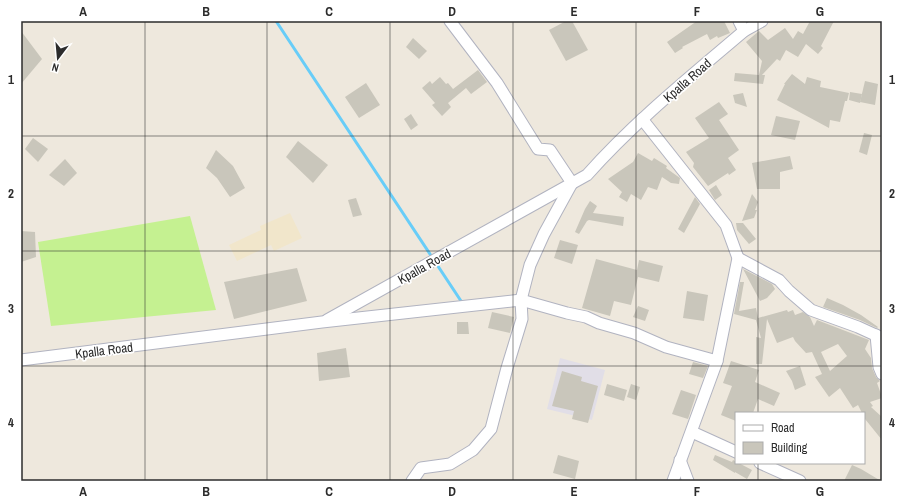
<svg xmlns="http://www.w3.org/2000/svg" width="903" height="502" font-family="'Archivo Narrow',sans-serif">
  <rect width="100%" height="100%" fill="#eee8dd"/>
  <path fill="#e1dee7" d="M560,358L605,370L592,420L547,409Z"/>
  <path fill="#f1e6cb" d="M290,213L302,238L274,251L271,245L237,261L229,245L261,230L260,226Z"/>
  <path fill="#c5f191" d="M190,216L216,310L51,326L38,242Z"/>
  <g fill="none" stroke-linecap="round" stroke-linejoin="round">
    <path stroke="#68cdf8" stroke-width="3" d="M276,21L463,304"/>
  </g>
  <g fill="#c9c6bb" fill-rule="evenodd">
    <path d="M566,21H572L588,50L566,61L549,30Z"/>
    <path d="M697,21H724L730,33L718,38L717,36L710,40L707,34L682,47L683,48L675,53L667,42Z"/>
    <path d="M810,21H834L821,46L823,48L818,54L806,44L798,57L786,50L780,61L777,59L762,75H765L763,84L734,81L735,73L759,75L762,61L746,42L759,31L768,40L785,28L793,39L798,31L803,34Z"/>
    <path d="M21,31L42,59L21,84Z"/>
    <path d="M413,38L427,51L419,59L406,47Z"/>
    <path d="M478,70L487,82L471,94L466,88L448,103L451,107L442,116L432,105L435,103L422,88L430,81L432,84L440,77L446,84L448,83L453,89Z"/>
    <path d="M792,74L805,84L807,77L821,81L820,87L849,93L847,101H845L840,122L830,120L829,128L777,100L785,84H784Z"/>
    <path d="M865,81L878,84L875,105L860,102Z"/>
    <path d="M366,83L380,105L359,118L345,97Z"/>
    <path d="M850,92L862,94L860,103L849,100Z"/>
    <path d="M743,93L747,107L735,103L733,95Z"/>
    <path d="M719,102L728,114L719,120L739,150L728,158L736,170L729,175L728,173L708,186L693,167L694,163L686,152L709,138L695,118Z"/>
    <path d="M411,114L418,125L411,130L404,119Z"/>
    <path d="M776,116L800,121L795,140L771,135Z"/>
    <path d="M864,133L872,135L867,155L859,152Z"/>
    <path d="M33,138L48,149L38,162L25,149Z"/>
    <path d="M298,141L328,165L313,183L286,157Z"/>
    <path d="M216,150L233,166L245,188L230,197L217,178L206,168Z"/>
    <path d="M638,153L652,161L654,158L667,166L666,168L680,178L679,184L671,183L662,177L657,190L648,187L641,200L631,194L627,202L619,197L622,192L608,179L633,162Z"/>
    <path d="M790,156L793,169L780,172V189H757L752,163Z"/>
    <path d="M65,159L77,173L64,186L49,175Z"/>
    <path d="M716,185L722,195L715,200L709,190Z"/>
    <path d="M752,194L758,202L755,210H757L754,218L742,221Z"/>
    <path d="M695,197L700,204L684,233L678,229Z"/>
    <path d="M356,198L362,215L353,217L348,200Z"/>
    <path d="M590,201L597,206L593,213L624,217L623,226L589,220L587,221L579,234L575,232L585,209Z"/>
    <path d="M736,223H743L756,239L749,244L737,230Z"/>
    <path d="M21,231L35,232L36,257L21,262Z"/>
    <path d="M560,240L578,245L572,264L554,258Z"/>
    <path d="M596,259L637,270L639,260L663,266L659,282L638,277L631,305L614,301L610,316L582,308Z"/>
    <path d="M297,268L307,301L234,319L224,282Z"/>
    <path d="M743,269L772,284L775,289L767,298L760,301Z"/>
    <path d="M740,282H744L739,311L756,308L758,318L787,310L788,312L793,310L795,315L803,312L810,317L814,326L817,320L869,340L865,349L871,358L872,368L876,377L880,381L877,383L882,397V398L870,402L873,406L871,407L882,417V440L865,419L864,413H862L858,405L853,408L840,388L829,397L815,377L822,374L812,352L806,353L795,341L793,337L777,343L767,319L762,364H756V337L761,338L756,320L734,314ZM838,344L847,356L830,371L821,352Z"/>
    <path d="M687,291L708,295L704,321L683,318Z"/>
    <path d="M827,298L843,305L861,315L878,327L877,328L860,320L823,307Z"/>
    <path d="M638,306L649,310L645,321L633,317Z"/>
    <path d="M492,312L514,317L510,333L488,328Z"/>
    <path d="M457,322H468L469,334H457Z"/>
    <path d="M346,348L350,377L319,381L317,353Z"/>
    <path d="M731,361L759,370L755,382L780,393L774,406L758,399L753,413H736V421L721,415L732,386L723,383Z"/>
    <path d="M693,362L708,366L703,378L689,374Z"/>
    <path d="M800,366L806,385L795,390L792,381L786,371Z"/>
    <path d="M562,371L582,377L581,381L598,386L588,423L572,419L574,411L552,406Z"/>
    <path d="M607,384L627,390L624,401L604,395Z"/>
    <path d="M631,384L640,387L636,400L627,397Z"/>
    <path d="M681,390L696,395L688,419L672,414Z"/>
    <path d="M558,455L579,461L575,479L553,473Z"/>
    <path d="M715,455L732,462L733,460L752,470L747,479L735,472V473L713,460Z"/>
    <path d="M852,465L861,469L881,481H844Z"/>
  </g>
  <g fill="none" stroke-linecap="round" stroke-linejoin="round">
    <g stroke="#b1b3c0" stroke-width="13">
      <g id="minor">
        <path d="M739,21L744,31"/>
        <path d="M642,119L726,225L738,258L717,361L673,481"/>
        <path d="M738,258L779,280L789,291L811,310L858,327L882,338"/>
        <path d="M327,320L587,175C634,122 690,77 744,31L762,21"/>
        <path d="M876,335L879,367L882,374"/>
        <path d="M21,360L322,322L521,300L567,313L586,317L599,323L634,333L666,347L717,361"/>
        <path d="M692,432L736,452"/>
        <path d="M680,460L688,481"/>
        <path d="M760,463L800,481"/>
        <path d="M412,481L421,468L450,464L473,450L491,429L507,368L522,319L521,300L530,265L544,234L572,183L550,150L538,149L497,83L450,21"/>
      </g>
    </g>
    <use href="#minor" stroke="#fff" stroke-width="11"/>
  </g>
  <path fill="none" stroke="#2c2c2c" stroke-width="1" stroke-opacity="0.55" d="M145,21V481M267,21V481M390,21V481M513,21V481M636,21V481M758,21V413M21,136H882M21,251H882M21,366H882M758,463V481"/>
  <g text-anchor="middle" stroke-width="3.5" stroke-linejoin="round" paint-order="stroke">
    <g font-size="13" fill="#2c2c2c" stroke="#fff">
      <text transform="translate(687 80) rotate(-41)" y="5">Kpalla Road</text>
      <text transform="translate(424 266) rotate(-29)" y="5">Kpalla Road</text>
      <text transform="translate(104 350) rotate(-7)" y="5">Kpalla Road</text>
    </g>
  </g>
  <rect width="903" height="502" fill="none" stroke="#ffffff" stroke-width="44"/>
  <rect x="735" y="412" width="130" height="52" fill="#ffffff" stroke="#ababab"/>
  <rect x="743" y="425" width="20" height="6" fill="#ffffff" stroke="#ababab"/>
  <text x="771" y="432" font-size="12" fill="#2c2c2c">Road</text>
  <rect x="743" y="442" width="20" height="12" fill="#c9c6bb" stroke="#ababab"/>
  <text x="771" y="452" font-size="12" fill="#2c2c2c">Building</text>
  <g transform="translate(58 58) rotate(196)" stroke="#ffffff" stroke-width="3" paint-order="stroke">
  <path d="M0-3L7 15L0 10L-7 15Z" fill="#2c2c2c"/>
  <text y="-6" font-size="11" font-weight="bold" text-anchor="middle" fill="#2c2c2c">N</text>
  </g>
  <rect x="22" y="22" width="859" height="458" fill="none" stroke="#2c2c2c" stroke-width="1.5"/>
  <g font-size="13" text-anchor="middle" font-weight="bold" fill="#2c2c2c">
    <text x="83" y="16">A</text>
    <text x="206" y="16">B</text>
    <text x="329" y="16">C</text>
    <text x="452" y="16">D</text>
    <text x="574" y="16">E</text>
    <text x="697" y="16">F</text>
    <text x="820" y="16">G</text>
    <text x="11" y="84">1</text>
    <text x="892" y="84">1</text>
    <text x="11" y="198">2</text>
    <text x="892" y="198">2</text>
    <text x="11" y="313">3</text>
    <text x="892" y="313">3</text>
    <text x="11" y="427">4</text>
    <text x="892" y="427">4</text>
    <text x="83" y="496">A</text>
    <text x="206" y="496">B</text>
    <text x="329" y="496">C</text>
    <text x="452" y="496">D</text>
    <text x="574" y="496">E</text>
    <text x="697" y="496">F</text>
    <text x="820" y="496">G</text>
  </g>
</svg>
